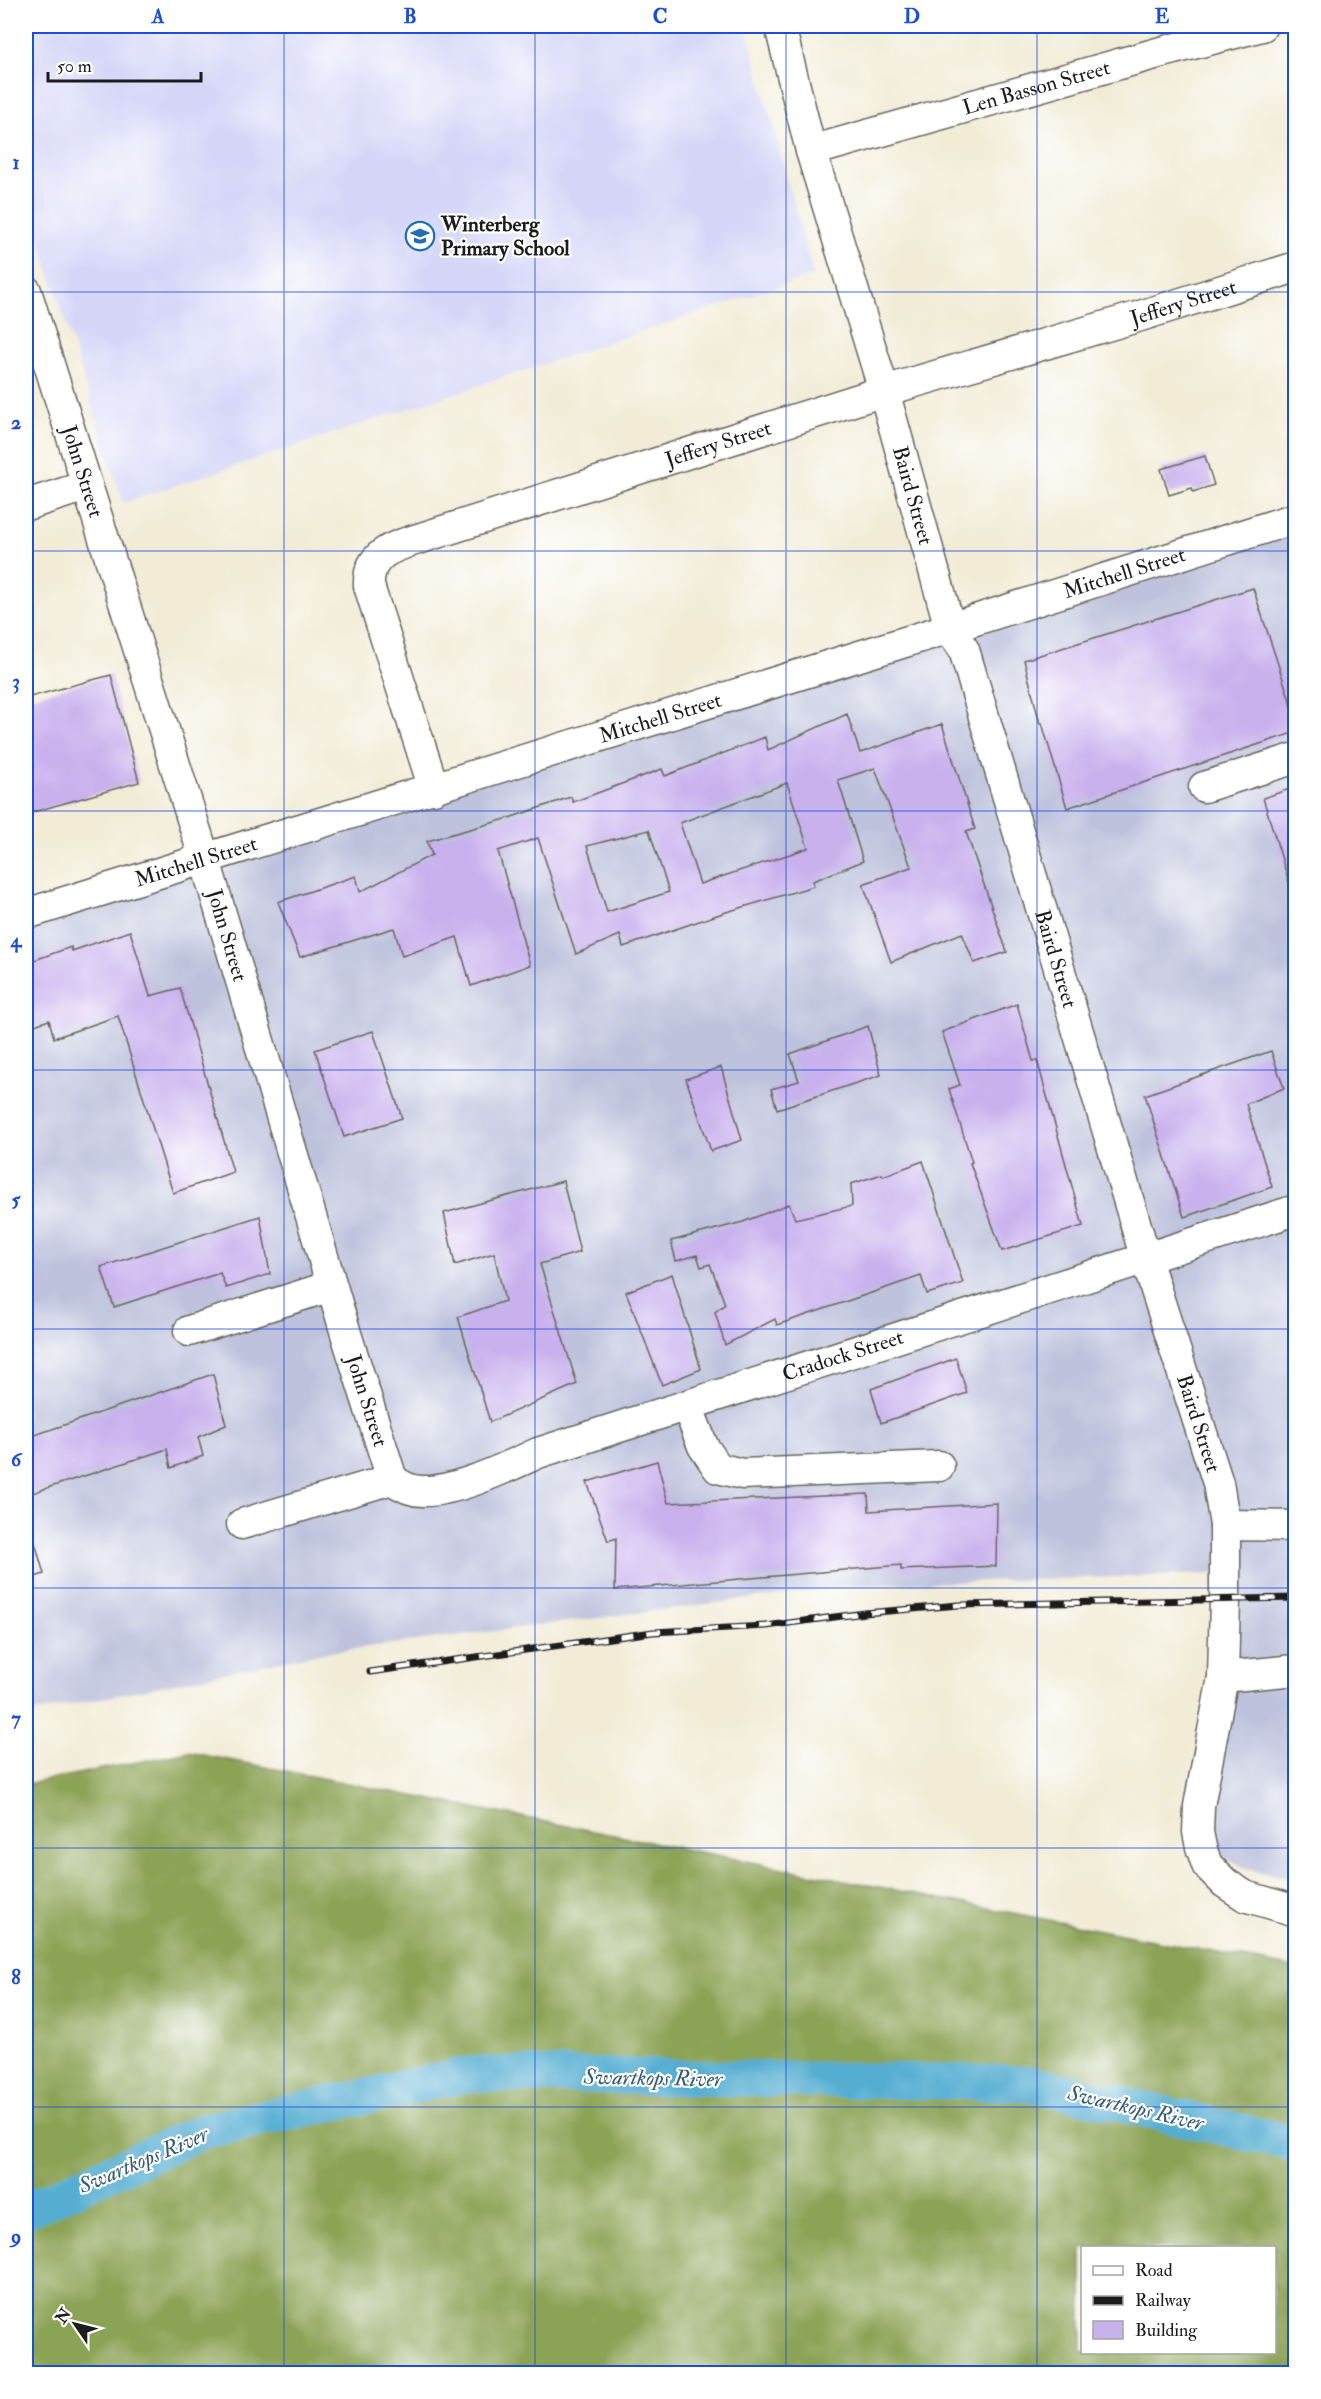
<svg xmlns="http://www.w3.org/2000/svg" width="1321" height="2399" font-family="'IM FELL Double Pica',serif">
  <rect width="100%" height="100%" fill="#fff"/>
  <filter id="ink" filterUnits="userSpaceOnUse"><feTurbulence type="fractalNoise" baseFrequency=".0167" numOctaves="2"/><feDisplacementMap in="SourceGraphic" scale="12" xChannelSelector="R" yChannelSelector="G"/><feConvolveMatrix kernelMatrix="1 2 1 2 8 2 1 2 1" color-interpolation-filters="sRGB"/></filter>
  <filter id="wash" filterUnits="userSpaceOnUse"><feTurbulence type="fractalNoise" baseFrequency=".008" numOctaves="4" result="noise"/><feDisplacementMap in="SourceGraphic" scale="24" xChannelSelector="R" yChannelSelector="G"/><feGaussianBlur stdDeviation="1.35" result="paint"/><feColorMatrix in="noise" values="0 0 0 0 0 0 0 0 0 0 0 0 0 0 0 0 0 1.4 0 .05"/><feComposite in="paint" operator="in"/></filter>
  <g filter="url(#wash)">
    <rect width="100%" height="100%" fill="#f2ecd7"/>
    <path fill="#d6d7f8" d="M26,26H746L813,275L123,503L26,197Z"/>
    <path fill="#bec2dd" d="M1295,518V1879L1250,1870L1217,1854L1213,1822L1240,1615L1243,1573L859,1585L320,1653L26,1714V928Z"/>
    <path fill="#8ba354" stroke="#546038" stroke-width="1.5" fill-rule="evenodd" d="M188,1752L1295,1968V2373H26V1784ZM1082,2248H1274V2352H1082Z"/>
    <g fill="none" stroke-linecap="round" stroke-linejoin="round">
      <path stroke="#54add1" stroke-width="36" d="M26,2210L203,2131L470,2074L1028,2083L1296,2144"/>
    </g>
    <g id="blocks">
      <g fill="#c9b1ee" fill-rule="evenodd">
        <path d="M1205,456L1214,485L1193,492L1192,488L1169,495L1161,469Z"/>
        <path d="M1253,588L1296,719V732L1067,808L1042,723L1040,724L1024,660Z"/>
        <path d="M111,675L139,782L26,814V698Z"/>
        <path d="M847,714L860,753L942,724L975,829L966,832L1007,952L974,963L962,933L891,962L863,884L911,867L875,768L838,780L863,861L813,881L814,886L723,913L623,947L620,935L576,954L538,838L498,851L530,965L471,986L457,937L402,956L394,928L300,957L278,902L356,876L360,892L432,855L427,841L506,819L571,797L573,802L662,769L665,776L765,737L768,750ZM787,783L808,848L700,884L680,823ZM649,830L669,892L607,912L587,846Z"/>
        <path d="M1296,787V892H1292L1263,798Z"/>
        <path d="M130,931L150,996L180,988L233,1172L173,1193L118,1016L54,1038L49,1020L26,1028V963L71,947L72,951Z"/>
        <path d="M1017,1004L1033,1061L1037,1060L1083,1226L1002,1251L970,1163L972,1162L949,1089L960,1085L942,1032Z"/>
        <path d="M868,1026L881,1075L777,1109L771,1089L799,1081L790,1054Z"/>
        <path d="M373,1031L402,1118L344,1137L315,1050Z"/>
        <path d="M1271,1051L1284,1088L1246,1104L1272,1187L1184,1217L1145,1095Z"/>
        <path d="M721,1067L742,1140L711,1151L686,1079Z"/>
        <path d="M923,1161L963,1283L927,1294L921,1276L777,1325L775,1319L725,1345L715,1312L725,1304L710,1264L701,1267L697,1255L676,1261L671,1241L743,1222L789,1204L795,1219L852,1206L851,1184L882,1174L883,1176Z"/>
        <path d="M563,1181L580,1252L540,1264L577,1384L490,1422L458,1317L505,1301L494,1253L455,1265L444,1213Z"/>
        <path d="M260,1216L270,1274L226,1288L220,1273L114,1307L101,1267Z"/>
        <path d="M672,1274L701,1369L662,1385L626,1292Z"/>
        <path d="M956,1358L967,1393L881,1423L871,1389Z"/>
        <path d="M213,1374L226,1425L198,1437L203,1456L171,1468L167,1449L26,1495V1438Z"/>
        <path d="M657,1461L668,1503L868,1494L869,1511L997,1503L996,1566L901,1570V1565L615,1590L616,1538L608,1541L587,1482Z"/>
        <path d="M30,1525L44,1574L26,1580V1526Z"/>
      </g>
    </g>
  </g>
  <g filter="url(#ink)">
    <use href="#blocks" fill-opacity="0" stroke="#67655d" stroke-width="1.5"/>
    <g fill="none" stroke-linecap="round" stroke-linejoin="round">
      <g stroke="#67655d" stroke-width="33">
        <g id="minor">
          <path id="s1" d="M780,26L811,151L884,391L950,628L964,650L1146,1259L1218,1483L1225,1525V1600L1223,1677L1199,1806L1198,1832L1201,1847L1207,1865L1225,1883L1245,1896L1296,1911"/>
          <path id="s2" d="M811,151L1158,53L1262,26"/>
          <path id="s3" d="M26,291L205,860L347,1337L392,1479"/>
          <path d="M26,505L86,486"/>
          <path d="M1204,787L1296,758"/>
          <path id="s4" d="M434,789L369,586C367,553 395,546 421,538L884,391L1137,317L1296,267"/>
          <path id="s5" d="M26,914L950,628L1296,518"/>
          <path d="M189,1331L331,1286"/>
          <path d="M687,1406L703,1446L718,1468L742,1474L939,1466"/>
          <path id="s6" d="M392,1479C401,1486 410,1491 422,1491C456,1492 507,1467 538,1453L1296,1210"/>
          <path d="M242,1524L392,1479"/>
          <path d="M1225,1525L1296,1526"/>
          <path d="M1223,1677L1296,1670"/>
        </g>
      </g>
      <use href="#minor" stroke="#fff" stroke-width="30"/>
      <g stroke="#1c1c1c" stroke-width="7">
        <path id="rail" d="M370,1672L653,1632L766,1626L865,1613L959,1605L1296,1598"/>
      </g>
      <use href="#rail" stroke="#fff" stroke-width="4.5" stroke-dasharray="14" stroke-linecap="butt"/>
    </g>
  </g>
  <path fill="none" stroke="#1d4ed8" stroke-width="1.5" stroke-opacity="0.55" d="M284,26V2374M535,26V2374M786,26V2374M1037,26V2374M26,292H1296M26,551H1296M26,811H1296M26,1070H1296M26,1329H1296M26,1588H1296M26,1848H1296M26,2107H1296"/>
  <defs>
    <g id="school-ring" transform="scale(1.5)"><circle r="9.5" fill="#fff" stroke="#1f6fb2" stroke-width="1.5"/><path d="M0-5L7-2L0 1L-7-2ZM-4 1L0 2.5L4 1V4Q0 6-4 4Z" fill="#1f6fb2"/></g>
  </defs>
  <g fill-rule="evenodd">
    <use href="#school-ring" x="420" y="236"/>
  </g>
  <g text-anchor="middle" stroke-width="4.5" stroke-linejoin="round" paint-order="stroke">
    <g font-size="21" fill="#1c1c1c" stroke="#fff">
      <text dy="7" stroke="none"><textPath href="#s2" startOffset="234">Len Basson Street</textPath></text>
      <text dy="7" stroke="none"><textPath href="#s4" startOffset="1089">Jeffery Street</textPath></text>
      <text dy="7" stroke="none"><textPath href="#s4" startOffset="603">Jeffery Street</textPath></text>
      <text dy="7" stroke="none"><textPath href="#s3" startOffset="189">John Street</textPath></text>
      <text dy="7" stroke="none"><textPath href="#s1" startOffset="488">Baird Street</textPath></text>
      <text dy="7" stroke="none"><textPath href="#s5" startOffset="1150">Mitchell Street</textPath></text>
      <text dy="7" stroke="none"><textPath href="#s5" startOffset="664">Mitchell Street</textPath></text>
      <text dy="7" stroke="none"><textPath href="#s5" startOffset="178">Mitchell Street</textPath></text>
      <text dy="7" stroke="none"><textPath href="#s3" startOffset="675">John Street</textPath></text>
      <text dy="7" stroke="none"><textPath href="#s1" startOffset="974">Baird Street</textPath></text>
      <text dy="7" stroke="none"><textPath href="#s6" startOffset="476">Cradock Street</textPath></text>
      <text dy="7" stroke="none"><textPath href="#s3" startOffset="1161">John Street</textPath></text>
      <text dy="7" stroke="none"><textPath href="#s1" startOffset="1460">Baird Street</textPath></text>
    </g>
    <g font-size="21" font-weight="bold" fill="#1c1c1c" stroke="#fff" text-anchor="start">
      <text x="441" y="231">Winterberg<tspan x="441" dy="24">Primary School</tspan></text>
    </g>
    <g font-size="22" font-style="italic" fill="#355d6d" stroke="#fff">
      <text transform="translate(653 2077) rotate(1)" y="8">Swartkops River</text>
      <text transform="translate(1136 2107) rotate(13)" y="8">Swartkops River</text>
      <text transform="translate(143 2159) rotate(-23)" y="8">Swartkops River</text>
    </g>
  </g>
  <rect width="1321" height="2399" fill="none" stroke="#fff" stroke-width="66"/>
  <rect x="1081" y="2246" width="195" height="108" fill="#ffffff" stroke="#a4a4a4" stroke-width="1.5"/>
  <rect x="1093" y="2266" width="30" height="9" fill="#ffffff" stroke="#a4a4a4" stroke-width="1.5"/>
  <text x="1135" y="2276" font-size="18" fill="#1c1c1c">Road</text>
  <rect x="1093" y="2296" width="30" height="9" fill="#1c1c1c" stroke="#a4a4a4" stroke-width="1.5"/>
  <text x="1135" y="2306" font-size="18" fill="#1c1c1c">Railway</text>
  <rect x="1093" y="2321" width="30" height="18" fill="#c9b1ee" stroke="#a4a4a4" stroke-width="1.5"/>
  <text x="1135" y="2336" font-size="18" fill="#1c1c1c">Building</text>
  <g transform="translate(75 2324) rotate(305)" stroke="#ffffff" stroke-width="4.5" paint-order="stroke">
  <path d="M0-4.5L10 22L0 15L-10 22Z" fill="#1c1c1c"/>
  <text y="-9" font-size="16" font-weight="bold" text-anchor="middle" fill="#1c1c1c">N</text>
  </g>
  <path d="M48 72v9h153v-9" fill="none" stroke="#1c1c1c" stroke-width="3"/>
  <text x="57" y="72" font-size="18" fill="#1c1c1c" stroke="#ffffff" stroke-width="4.5" paint-order="stroke">50 m</text>
  <rect x="33" y="33" width="1255" height="2333" fill="none" stroke="#1d4ed8" stroke-width="2"/>
  <g font-size="20" text-anchor="middle" font-weight="bold" fill="#1d4ed8">
    <text x="158" y="23">A</text>
    <text x="410" y="23">B</text>
    <text x="660" y="23">C</text>
    <text x="912" y="23">D</text>
    <text x="1162" y="23">E</text>
    <text x="16" y="169">1</text>
    <text x="16" y="429">2</text>
    <text x="16" y="688">3</text>
    <text x="16" y="947">4</text>
    <text x="16" y="1206">5</text>
    <text x="16" y="1466">6</text>
    <text x="16" y="1725">7</text>
    <text x="16" y="1984">8</text>
    <text x="16" y="2243">9</text>
  </g>
</svg>
